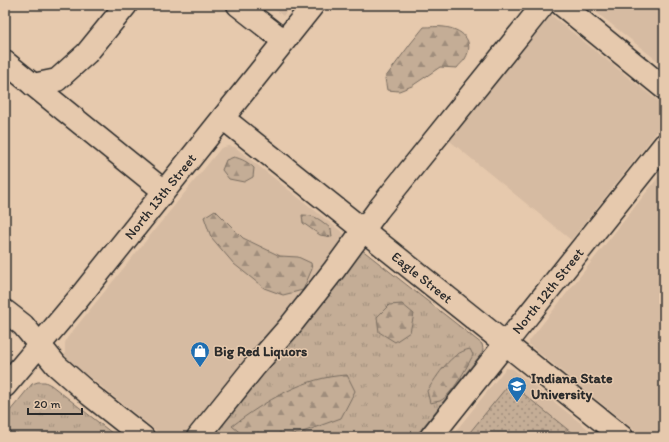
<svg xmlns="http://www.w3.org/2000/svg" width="669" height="442" font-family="Itim,sans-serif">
  <defs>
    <pattern id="grass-tufts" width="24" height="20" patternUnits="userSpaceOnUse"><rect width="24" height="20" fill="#c4ad96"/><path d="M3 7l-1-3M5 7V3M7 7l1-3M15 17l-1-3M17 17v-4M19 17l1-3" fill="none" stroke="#9f8d7b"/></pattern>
    <pattern id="forest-firs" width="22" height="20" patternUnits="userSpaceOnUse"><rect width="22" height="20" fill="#c4ad96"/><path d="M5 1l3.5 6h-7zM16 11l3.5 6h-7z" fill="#9f8d7b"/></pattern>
    <pattern id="garden-dots" width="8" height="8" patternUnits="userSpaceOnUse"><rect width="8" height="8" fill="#c4ad96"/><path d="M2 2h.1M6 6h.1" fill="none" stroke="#9f8d7b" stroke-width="1.8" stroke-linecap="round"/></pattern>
  </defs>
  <rect width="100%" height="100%" fill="#e6c9ad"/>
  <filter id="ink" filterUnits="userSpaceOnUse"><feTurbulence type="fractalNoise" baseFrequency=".025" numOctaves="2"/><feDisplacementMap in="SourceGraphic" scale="8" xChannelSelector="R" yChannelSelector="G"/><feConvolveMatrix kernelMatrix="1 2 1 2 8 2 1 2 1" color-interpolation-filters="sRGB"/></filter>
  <g filter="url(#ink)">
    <g fill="#d6bba2">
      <path d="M270,5H292L283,16Z"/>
      <path d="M587,5H664V66Z"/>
      <path d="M547,15H551L664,106V123L571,240L445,137Z"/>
      <path d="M228,146L235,147L347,236L193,437H164L71,362L65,355V343L67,338L221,148Z"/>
      <path d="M664,170V429L658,437H643L532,347L529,345V341Z"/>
      <path d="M506,368L513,369L598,437H451Z"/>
    </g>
    <g fill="url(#grass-tufts)" stroke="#786c60">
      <path d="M361,249L482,344L483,349L482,353L415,437H203Z"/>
      <path d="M38,382H45L51,385L117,437H5V417L32,384Z"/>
    </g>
    <g fill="url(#forest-firs)" stroke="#786c60">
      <path d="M424,27C430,27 437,26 444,27C461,29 476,40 465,59C463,62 459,65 457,68L440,67L412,86L399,91L387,90L385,78L411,43Z"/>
      <path d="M234,157C242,159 248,162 254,168L253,177L244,182L229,179L222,170L226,160Z"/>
      <path d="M215,210L243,238L280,256L298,257L311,263L312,269L303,290L283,295L264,288L234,264L211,237L204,217Z"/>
      <path d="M302,215C315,215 321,220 331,229L332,237L320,235L303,223Z"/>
      <path d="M402,304L414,314L410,332L395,342L379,332L377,317L389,305Z"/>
      <path d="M470,349L473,355C467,367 452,395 440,401C437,402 433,402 430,403L427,391C438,375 450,353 470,349Z"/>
      <path d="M347,375L355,391L341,418L300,433L275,437L244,436L232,426C266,401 303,377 347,375Z"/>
    </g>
    <path fill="url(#garden-dots)" stroke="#786c60" d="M510,383L577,437H466Z"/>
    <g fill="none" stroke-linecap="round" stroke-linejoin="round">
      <g stroke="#2b2b2b" stroke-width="25">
        <g id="minor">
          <path d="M238,5L284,41"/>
          <path d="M562,5L664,88"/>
          <path d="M5,62L164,191"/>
          <path d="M33,85L57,80L87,53L126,5"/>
          <path id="s1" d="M223,118L622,437"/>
          <path d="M5,311L23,325L56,365L90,395L143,437"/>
          <path d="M198,437L255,366L290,326L334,270L378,210L543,5"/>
          <path id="s2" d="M431,437L664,145"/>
        </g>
      </g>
      <g stroke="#2b2b2b" stroke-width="25">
        <g id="major">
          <path id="s3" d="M5,386L79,298L313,5"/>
        </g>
      </g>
      <use href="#minor" stroke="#e6c9ad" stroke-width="22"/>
      <use href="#major" stroke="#e6c9ad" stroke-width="22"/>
    </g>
  </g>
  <defs>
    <g id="shop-pin" transform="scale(1)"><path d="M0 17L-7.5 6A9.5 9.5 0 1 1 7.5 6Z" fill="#1f6fb2" stroke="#e6c9ad"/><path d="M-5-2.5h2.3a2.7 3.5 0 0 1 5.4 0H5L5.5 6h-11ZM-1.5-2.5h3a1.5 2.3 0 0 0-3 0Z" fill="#fff"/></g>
    <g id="university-pin" transform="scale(1)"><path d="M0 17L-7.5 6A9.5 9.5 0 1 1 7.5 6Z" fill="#1f6fb2" stroke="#e6c9ad"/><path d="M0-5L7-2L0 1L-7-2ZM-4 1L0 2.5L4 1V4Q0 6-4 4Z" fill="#fff"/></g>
  </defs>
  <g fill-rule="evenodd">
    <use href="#shop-pin" x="200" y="351"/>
    <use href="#university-pin" x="517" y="386"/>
  </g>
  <g text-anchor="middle" stroke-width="3" stroke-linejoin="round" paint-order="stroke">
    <g font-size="14" fill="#2b2b2b" stroke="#e6c9ad">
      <text dy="5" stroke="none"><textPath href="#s3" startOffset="245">North 13th Street</textPath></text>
      <text dy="5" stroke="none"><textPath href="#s1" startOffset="255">Eagle Street</textPath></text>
      <text dy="5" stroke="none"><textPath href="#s2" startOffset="187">North 12th Street</textPath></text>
    </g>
    <g font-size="14" font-weight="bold" fill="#2b2b2b" stroke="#e6c9ad" text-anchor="start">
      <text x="214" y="356">Big Red Liquors</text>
      <text x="531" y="383">Indiana State<tspan x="531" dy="16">University</tspan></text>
    </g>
  </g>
  <rect width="669" height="442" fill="none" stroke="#e6c9ad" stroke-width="20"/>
  <rect x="10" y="10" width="649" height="422" fill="none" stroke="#2b2b2b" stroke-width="1.5" filter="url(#ink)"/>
  <path d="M28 408v6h54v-6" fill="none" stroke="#2b2b2b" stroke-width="2"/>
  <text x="34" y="408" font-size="12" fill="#2b2b2b" stroke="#e6c9ad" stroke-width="3" paint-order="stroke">20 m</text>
</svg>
